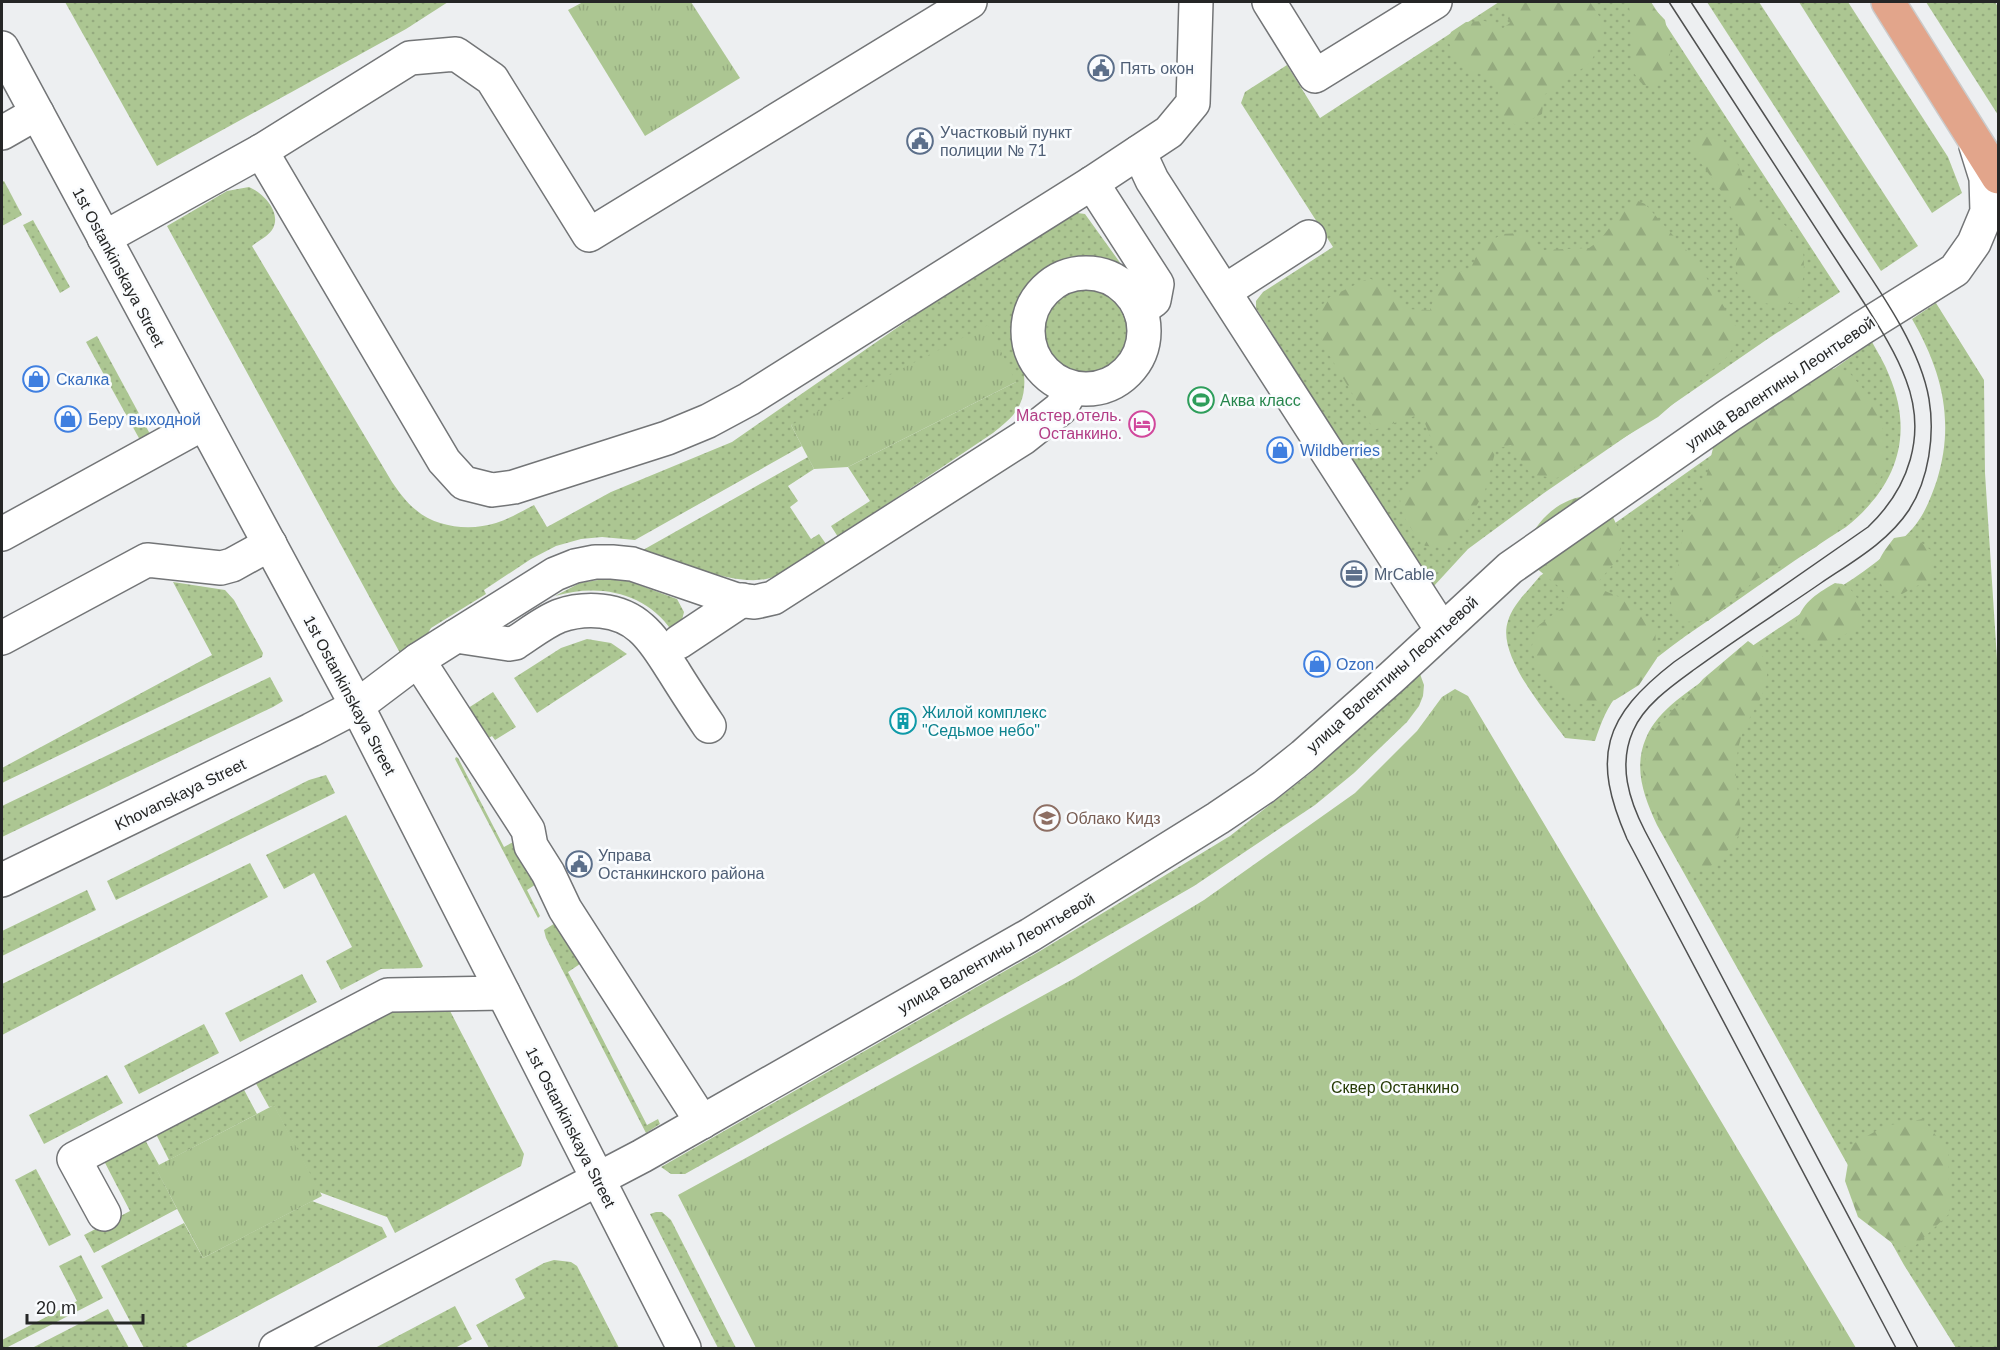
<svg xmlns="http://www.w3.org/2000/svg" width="2000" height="1350" font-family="Helvetica,sans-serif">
  <defs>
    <pattern id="grass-dots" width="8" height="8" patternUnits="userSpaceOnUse" patternTransform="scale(1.5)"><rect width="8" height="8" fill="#acc692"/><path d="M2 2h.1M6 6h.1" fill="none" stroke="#94aa7e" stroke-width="1.8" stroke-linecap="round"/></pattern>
    <pattern id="forest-firs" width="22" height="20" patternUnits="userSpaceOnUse" patternTransform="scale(1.5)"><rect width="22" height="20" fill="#acc692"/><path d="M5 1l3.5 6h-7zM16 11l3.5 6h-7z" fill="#94aa7e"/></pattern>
    <pattern id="park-tufts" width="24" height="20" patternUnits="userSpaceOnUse" patternTransform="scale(1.5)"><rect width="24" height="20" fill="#acc692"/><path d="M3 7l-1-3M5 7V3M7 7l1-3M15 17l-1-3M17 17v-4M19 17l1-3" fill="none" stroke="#94aa7e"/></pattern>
  </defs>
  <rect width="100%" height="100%" fill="#edeff1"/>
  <g fill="url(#grass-dots)">
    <path d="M65,2H448L406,29L157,166Z"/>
    <path d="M1499,2H1651L1840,292L1769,338L1544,493L1468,549L1433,587L1256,308V301L1263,292L1333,247L1241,103L1245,92L1287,65L1320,118Z"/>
    <path d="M1707,2H1759L1918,246L1881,271Z"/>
    <path d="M1799,2H1848L1948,157L1962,193L1932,213Z"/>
    <path d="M1926,2H1995L1998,7V115Z"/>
    <path d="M4,181L22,215L2,226V182Z"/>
    <path d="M249,187C263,193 283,213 272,230C267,237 258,241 252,246L392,482C399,492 406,502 416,510C437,528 471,531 496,523C509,519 522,511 534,505L547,527L611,492L732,442L966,280L1070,212L1085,214L1139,289C1134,284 1129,277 1123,273C1110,264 1090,261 1075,264C1041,272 1015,300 1018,336C1020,357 1030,382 1020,404C1015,416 1003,425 993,433L838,537L831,526L870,501L848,467L1016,382L791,425L802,446L635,540L602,537L581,539L556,546L531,559L484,590L486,594L431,628L425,638L400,653L167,226L227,191Z"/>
    <path d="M33,220L70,287L60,293L23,225Z"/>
    <circle cx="1087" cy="331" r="47"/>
    <path d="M1936,303L1984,380L1985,473L1998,675V1348H1956L1904,1265L1657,825C1644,797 1633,768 1646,738C1658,709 1691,690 1714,673C1752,645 1792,620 1831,593C1861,574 1889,555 1913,528C1925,514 1931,497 1937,480C1955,421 1942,371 1912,319Z"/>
    <path d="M97,336L150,434L140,440L86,342Z"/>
    <path d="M1872,342C1878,353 1885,364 1889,375C1915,436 1896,487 1846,527C1806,552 1767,580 1728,607C1690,633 1651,658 1620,692C1607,706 1601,723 1595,741L1565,738C1546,711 1496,655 1508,621C1513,604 1529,590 1540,576Z"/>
    <path d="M808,457L814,469L788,486L798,501L790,507L811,539L819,534L826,544C810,555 788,573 770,578C737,588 676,561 643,550Z"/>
    <path d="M604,579L628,581L677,599L684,612L681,624L672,631C646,592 598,583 555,596L580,583Z"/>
    <path d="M173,582L225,590L234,600L263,653L262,657L2,783V768L212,655Z"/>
    <path d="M587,639L611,643L627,654L537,713L514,678L561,648Z"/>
    <path d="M1420,674L1424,685L1423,696L1419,706L1407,722L1354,773L1315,805L1194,886L1066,960L685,1174H671L661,1167L1040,951L1230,836L1313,771Z"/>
    <path d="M270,677L283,701L273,707L2,837V806Z"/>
    <path d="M493,692L516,727L495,740L492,736L481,743L462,712Z"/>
    <path d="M456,757L458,758L504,847L515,841L541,881L527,890L540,916L538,918L455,759Z"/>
    <path d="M326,775L335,793L116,900L107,881L309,780Z"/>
    <path d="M346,815L423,966L421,968L381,969L341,990L326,961L352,947L314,873L284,889L266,855Z"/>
    <path d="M250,863L268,897L2,1035V984Z"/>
    <path d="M87,890L96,910L2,956V931Z"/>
    <path d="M557,922L583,962L568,972L647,1125L658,1119L660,1124L646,1133L546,938L544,930Z"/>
    <path d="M302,974L317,1002L240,1042L225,1013Z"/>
    <path d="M448,1007L524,1154L521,1166L395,1233L387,1217L319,1192L274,1106L269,1107L254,1080L392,1009Z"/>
    <path d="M204,1024L219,1053L139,1094L124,1066Z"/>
    <path d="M107,1075L123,1103L44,1144L29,1115Z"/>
    <path d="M242,1086L257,1114L169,1160L155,1132Z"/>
    <path d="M144,1138L159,1165L156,1168L177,1209L94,1253L84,1235L130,1211L103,1159Z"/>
    <path d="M36,1169L71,1235L49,1246L15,1180Z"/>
    <path d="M312,1201L382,1227L387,1237L186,1344L188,1348H144L101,1266L184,1223L203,1258Z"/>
    <path d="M656,1212H662L671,1220L736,1348H718L650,1214Z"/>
    <path d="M81,1255L103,1298L6,1348H2V1340L77,1301L59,1266Z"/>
    <path d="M554,1260L571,1262L577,1266L619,1348H489L476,1325L525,1298L515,1279L544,1263Z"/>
    <path d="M455,1306L472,1339L455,1348H375Z"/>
    <path d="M108,1309L129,1348H32Z"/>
  </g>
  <g fill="url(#forest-firs)">
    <path d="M1500,2H1590L1601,19L1604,37L1590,63L1544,95L1542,114L1518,126L1502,118L1497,85L1492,78L1467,69L1455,56L1448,41L1451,32L1466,22L1485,21L1503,28L1510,23Z"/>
    <path d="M1629,2H1648L1665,20L1671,48L1667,72L1652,86L1643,85L1633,72Z"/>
    <path d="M1707,133C1734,137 1738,171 1750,192C1764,214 1792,223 1802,248C1805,258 1804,275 1802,285C1801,295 1799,302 1788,304C1762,309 1740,294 1736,267C1734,252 1742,238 1737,222C1729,197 1708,174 1693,152V145Z"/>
    <path d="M1636,200L1645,204L1697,262L1741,335L1727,357L1658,417L1557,478L1531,475L1511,445L1496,449L1485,491L1459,536L1442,547L1425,546C1410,527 1399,517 1400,492L1428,471L1438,455L1424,421L1418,415L1374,430L1322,343L1317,310L1330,297L1369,278L1385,286L1404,309L1430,310L1441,277L1447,271L1469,272L1480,248L1502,234L1521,233L1544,250L1589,248L1599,241L1628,204Z"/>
    <path d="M1822,368L1848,371L1875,403L1883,430V474L1860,508L1816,547L1757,579L1708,621L1682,622L1672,614L1670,587L1679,563L1684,524L1700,504L1716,435Z"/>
    <path d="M1586,496L1609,509L1621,534V548L1616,561L1599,581L1605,591L1629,601L1655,630L1657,658L1639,685L1615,700L1586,705L1573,701L1542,675L1531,650L1534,637L1539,625L1570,602L1564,591L1535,567L1528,542C1539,518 1560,499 1586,496Z"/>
    <path d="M1912,535L1933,552V572L1928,580L1902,594L1884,590C1872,566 1878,559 1894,538Z"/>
    <path d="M1835,583C1838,584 1842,583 1844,585C1856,591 1866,610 1860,621C1854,633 1831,643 1818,641C1809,640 1800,634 1795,626C1803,602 1813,596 1835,583Z"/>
    <path d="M1748,641C1759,648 1768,661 1767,675C1766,694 1754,709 1746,725C1740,736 1737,753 1736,765C1734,788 1746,811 1739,834C1734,847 1716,862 1705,871C1689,869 1683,870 1674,854L1648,794L1643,772L1651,734L1671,711L1685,700L1703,679Z"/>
    <path d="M1923,1119L1948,1151L1950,1213L1915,1246H1896L1858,1217L1845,1181L1851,1145L1885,1126Z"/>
  </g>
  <g fill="url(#park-tufts)">
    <path d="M583,2H691L740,78L645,136L568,10Z"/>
    <path d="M988,325L1016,382L848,467L814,469L791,425Z"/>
    <path d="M1455,689L1468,696L1856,1348H756L678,1195L1075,978L1204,900L1355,793L1417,731L1442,697Z"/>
    <path d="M274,1105L322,1196L203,1258L155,1167Z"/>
  </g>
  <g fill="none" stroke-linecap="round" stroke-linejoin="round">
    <g stroke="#737577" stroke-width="36">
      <g id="minor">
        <path d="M1269,2L1315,76L1435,2"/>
        <path d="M2,48L357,706L684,1348"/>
        <path d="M2,133L37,113"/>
        <path d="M261,151L444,461L464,483L492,490L514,487L667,438L708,421L749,399L1092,183L1169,132L1193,103L1196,2"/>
        <path d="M1139,152L1152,180L1442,630"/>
        <path d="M1092,183L1157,284L1154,300L1140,310"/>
        <path d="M104,238L261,151L410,58L456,54L492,79L589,235L970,2"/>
        <circle cx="1086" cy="331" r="58"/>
        <path d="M1225,291L1309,237"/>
        <path d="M2,534L204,423"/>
        <path d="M456,636L555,574L575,566L595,562H612L632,564L737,600L755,602L773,598L1023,438L1061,408L1072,388"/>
        <path d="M2,638L147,560L221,568L232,565L270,544"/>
        <path d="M679,642L742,600"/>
        <path d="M418,660L528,830L531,846L548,873L565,909L702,1122"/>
        <path d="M2,880L311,730L357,706L418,660L456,636L509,644L515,643C529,634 544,622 559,616C585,607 619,608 641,628C655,640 664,657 674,672C685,690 697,708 709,726"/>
        <path d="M104,1214L74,1159L388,995L503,993"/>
        <path d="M276,1348L642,1156L1030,935L1218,818L1264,787L1303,756L1392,677L1510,568L1728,416L1862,328L1955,270L1974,243L1987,212L1986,178L1976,146"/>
      </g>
    </g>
    <g stroke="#cbcbcb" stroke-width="36">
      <path id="major" d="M1888,2L1998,177"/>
    </g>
    <use href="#minor" stroke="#fff" stroke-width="33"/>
    <use href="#major" stroke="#e2a58b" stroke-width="33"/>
    <g stroke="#4f5050" stroke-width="1.5">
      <path d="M1669,2L1859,295C1876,322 1895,350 1906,380C1927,435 1909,488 1868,527L1674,662C1603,717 1591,757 1627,839L1896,1348"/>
      <path d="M1691,2C1739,76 1788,151 1836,225C1868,275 1919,340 1929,399C1935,435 1929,479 1909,510C1888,542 1852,562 1821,583C1779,612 1736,639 1695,669C1673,685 1644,705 1633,731C1618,765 1629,800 1645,831L1918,1348"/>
    </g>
  </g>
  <defs>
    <g id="civic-ring" transform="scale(1.35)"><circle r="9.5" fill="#fafcfe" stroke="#5c6f8a" stroke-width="1.5"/><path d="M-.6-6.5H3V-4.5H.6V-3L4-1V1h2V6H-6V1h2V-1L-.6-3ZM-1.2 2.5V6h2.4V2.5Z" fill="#5c6f8a"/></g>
    <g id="shop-ring" transform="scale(1.35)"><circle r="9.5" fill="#fafcfe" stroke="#3f7fe0" stroke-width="1.5"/><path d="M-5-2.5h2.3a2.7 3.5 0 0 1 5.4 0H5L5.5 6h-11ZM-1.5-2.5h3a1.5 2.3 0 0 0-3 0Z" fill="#3f7fe0"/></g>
    <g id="stadium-ring" transform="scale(1.35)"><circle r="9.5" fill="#fafcfe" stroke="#2e9e5b" stroke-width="1.5"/><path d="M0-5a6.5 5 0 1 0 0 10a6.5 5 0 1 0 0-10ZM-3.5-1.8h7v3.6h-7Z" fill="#2e9e5b"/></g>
    <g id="hotel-ring" transform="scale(1.35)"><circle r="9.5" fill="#fafcfe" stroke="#d1479c" stroke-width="1.5"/><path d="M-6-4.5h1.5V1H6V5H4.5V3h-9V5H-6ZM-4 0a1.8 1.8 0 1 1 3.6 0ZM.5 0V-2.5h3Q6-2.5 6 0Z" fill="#d1479c"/></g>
    <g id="office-ring" transform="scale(1.35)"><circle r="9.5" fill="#fafcfe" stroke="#5c6f8a" stroke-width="1.5"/><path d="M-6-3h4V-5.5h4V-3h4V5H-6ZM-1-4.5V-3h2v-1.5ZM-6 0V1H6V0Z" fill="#5c6f8a"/></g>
    <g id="building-ring" transform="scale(1.35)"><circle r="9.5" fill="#fafcfe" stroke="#0f9aa8" stroke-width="1.5"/><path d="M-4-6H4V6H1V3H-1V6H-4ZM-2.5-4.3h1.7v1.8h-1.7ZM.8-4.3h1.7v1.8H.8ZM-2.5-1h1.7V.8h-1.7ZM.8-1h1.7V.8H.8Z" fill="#0f9aa8"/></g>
    <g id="school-ring" transform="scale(1.35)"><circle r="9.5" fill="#fafcfe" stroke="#8d6e63" stroke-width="1.5"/><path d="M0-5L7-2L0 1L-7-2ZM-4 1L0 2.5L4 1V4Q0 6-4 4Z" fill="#8d6e63"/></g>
  </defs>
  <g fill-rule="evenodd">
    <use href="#civic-ring" x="1101" y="68"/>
    <use href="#civic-ring" x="920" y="141"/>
    <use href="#shop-ring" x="36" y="379"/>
    <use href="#stadium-ring" x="1201" y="400"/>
    <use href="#shop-ring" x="68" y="419"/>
    <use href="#hotel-ring" x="1142" y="424"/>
    <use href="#shop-ring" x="1280" y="450"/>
    <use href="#office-ring" x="1354" y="574"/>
    <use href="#shop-ring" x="1317" y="664"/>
    <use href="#building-ring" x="903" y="721"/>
    <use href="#school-ring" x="1047" y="818"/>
    <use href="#civic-ring" x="579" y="864"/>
  </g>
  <g text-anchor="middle" stroke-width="5" stroke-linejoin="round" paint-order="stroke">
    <g font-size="16" fill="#4e5e75" stroke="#fafcfe" text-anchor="start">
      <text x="1120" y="74">Пять окон</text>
      <text x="940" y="138">Участковый пункт<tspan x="940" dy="18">полиции № 71</tspan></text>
      <text x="1374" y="580">MrCable</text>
      <text x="598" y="861">Управа<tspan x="598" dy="18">Останкинского района</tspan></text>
    </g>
    <g font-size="16" fill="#252626" stroke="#fafcfe">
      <text transform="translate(119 267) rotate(62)" y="6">1st Ostankinskaya Street</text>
      <text transform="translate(1780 383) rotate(-34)" y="6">улица Валентины Леонтьевой</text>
      <text transform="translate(1392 674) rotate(-42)" y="6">улица Валентины Леонтьевой</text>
      <text transform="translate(350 695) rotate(62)" y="6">1st Ostankinskaya Street</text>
      <text transform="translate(180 794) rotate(-26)" y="6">Khovanskaya Street</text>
      <text transform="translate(996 953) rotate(-30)" y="6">улица Валентины Леонтьевой</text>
      <text transform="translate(571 1127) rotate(63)" y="6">1st Ostankinskaya Street</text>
    </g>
    <g font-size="16" fill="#366cbe" stroke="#fafcfe" text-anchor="start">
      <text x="56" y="385">Скалка</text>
      <text x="88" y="425">Беру выходной</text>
      <text x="1300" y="456">Wildberries</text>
      <text x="1336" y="670">Ozon</text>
    </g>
    <g font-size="16" fill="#27864d" stroke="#fafcfe" text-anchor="start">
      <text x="1220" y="406">Аква класс</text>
    </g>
    <g font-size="16" fill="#b23c85" stroke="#fafcfe" text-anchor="end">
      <text x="1122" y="421">Мастер отель.<tspan x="1122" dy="18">Останкино.</tspan></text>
    </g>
    <g font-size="16" fill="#0d838f" stroke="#fafcfe" text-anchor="start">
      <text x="922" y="718">Жилой комплекс<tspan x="922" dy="18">"Седьмое небо"</tspan></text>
    </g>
    <g font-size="16" fill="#785e54" stroke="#fafcfe" text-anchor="start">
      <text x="1066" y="824">Облако Кидз</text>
    </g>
    <g font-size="16" fill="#263b06" stroke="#fafcfe">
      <text x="1395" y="1093">Сквер Останкино</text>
    </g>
  </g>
  <rect width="2000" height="1350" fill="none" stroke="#252626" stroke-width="6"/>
  <path d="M27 1314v9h116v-9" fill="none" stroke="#252626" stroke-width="3"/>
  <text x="36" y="1314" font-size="18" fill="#252626" stroke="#fafcfe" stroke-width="4.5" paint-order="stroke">20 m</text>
</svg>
